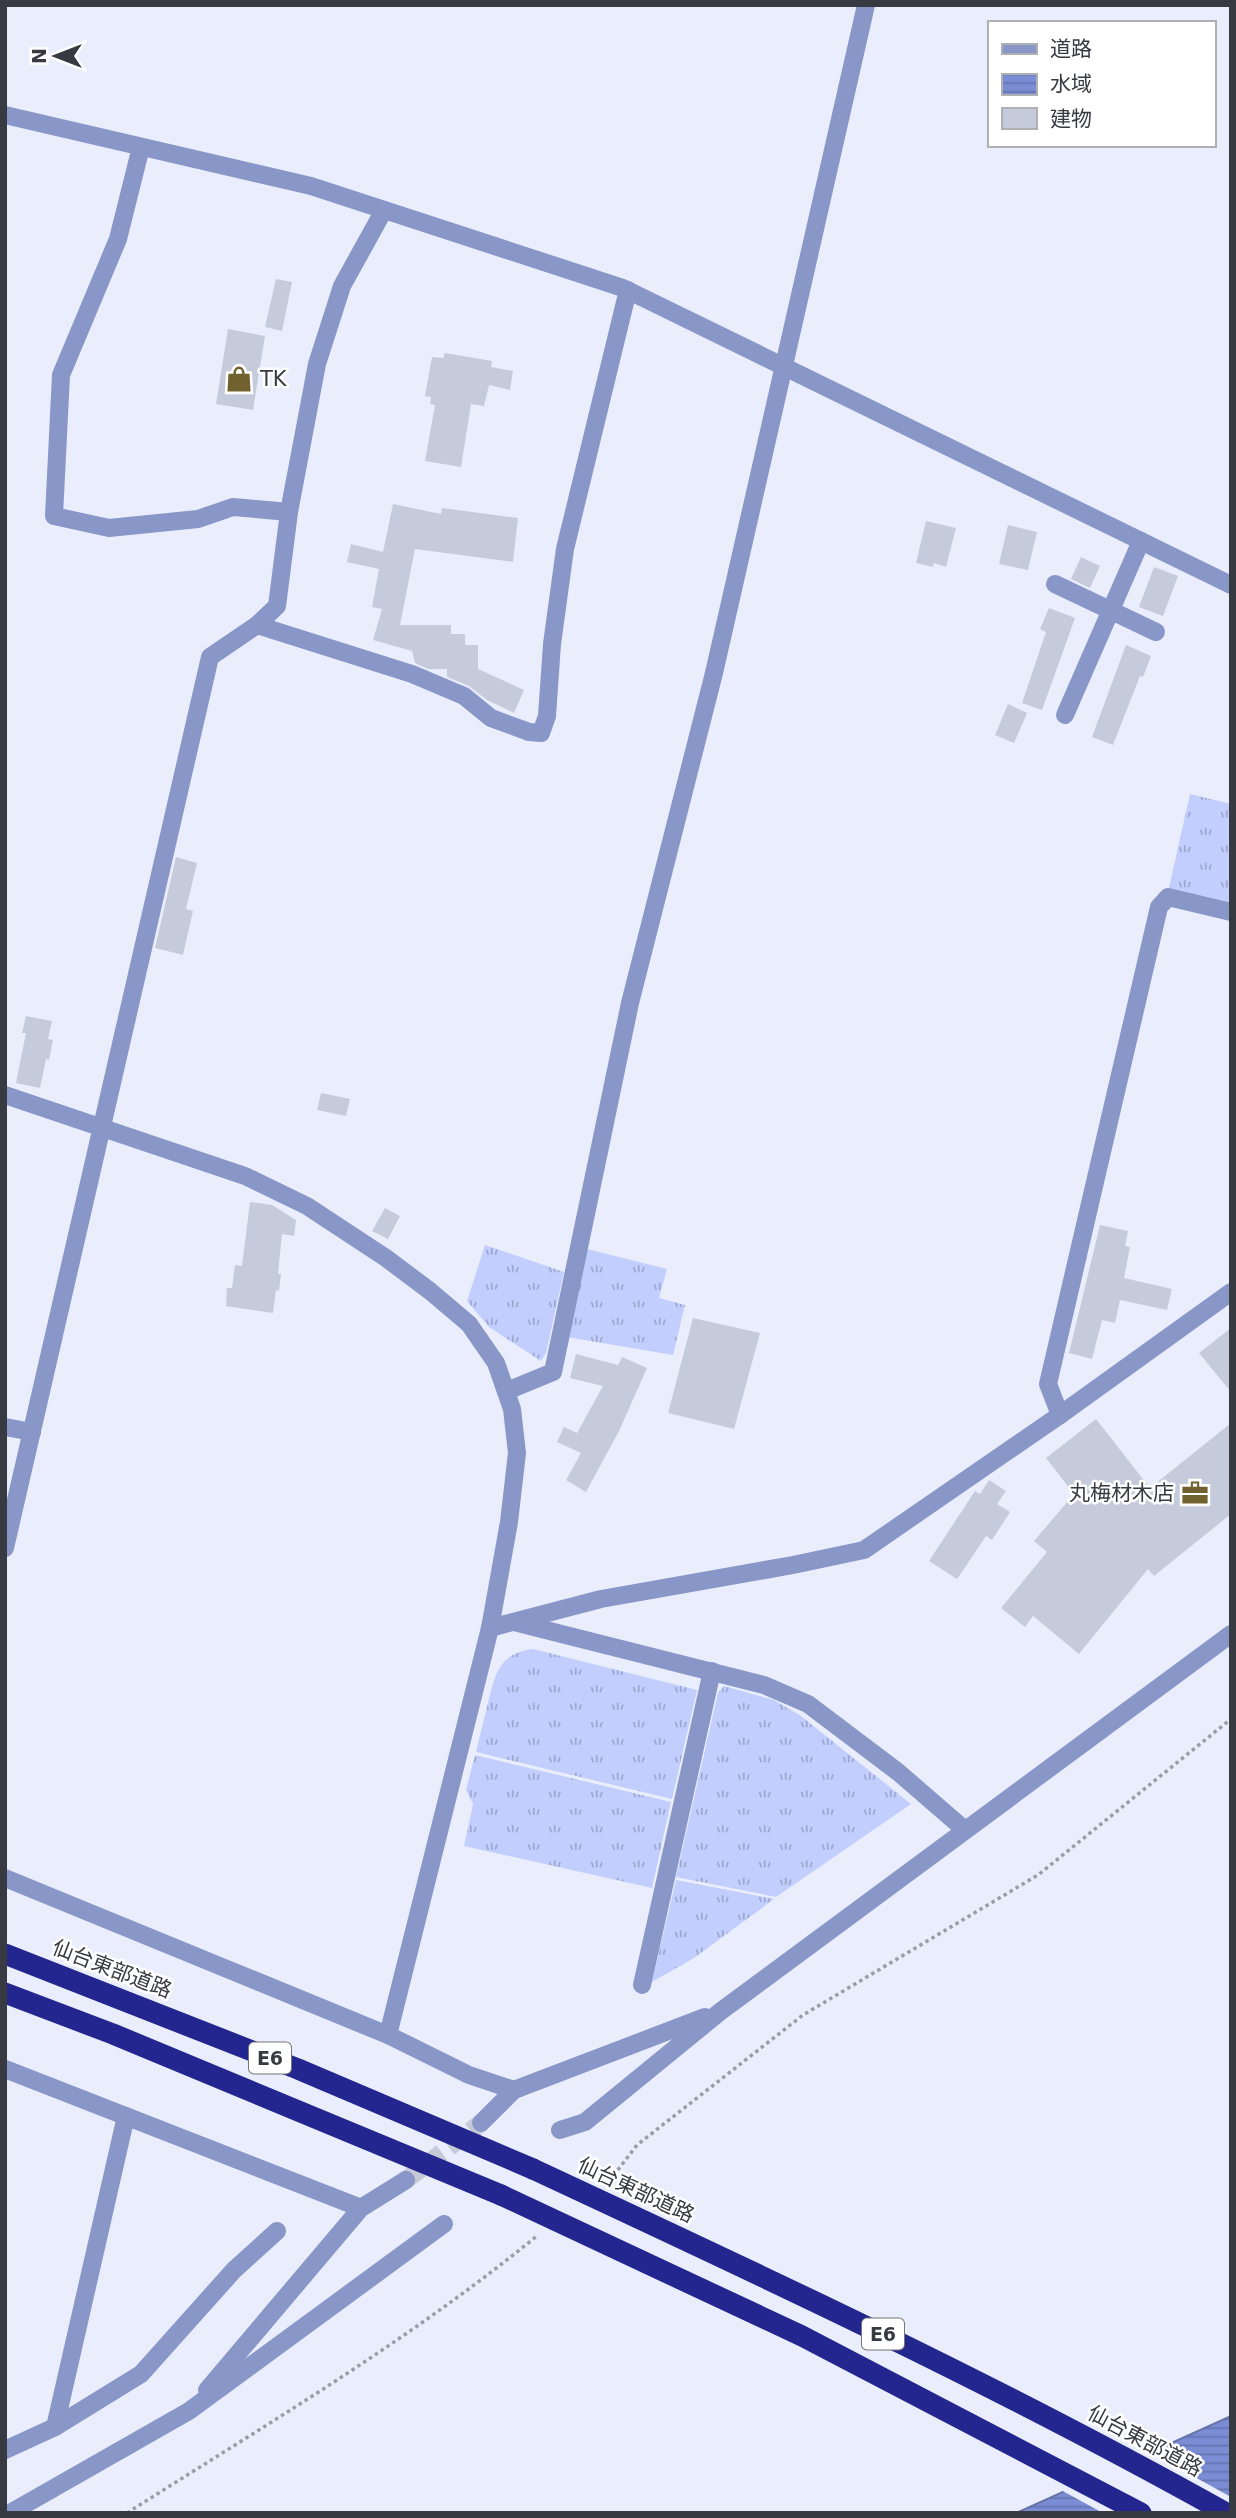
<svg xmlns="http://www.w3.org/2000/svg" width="1236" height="2518" font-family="'DejaVu Sans','Noto Sans JP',sans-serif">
  <defs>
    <pattern id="grass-tufts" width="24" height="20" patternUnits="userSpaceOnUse" patternTransform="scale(1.75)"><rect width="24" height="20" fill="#c1cefe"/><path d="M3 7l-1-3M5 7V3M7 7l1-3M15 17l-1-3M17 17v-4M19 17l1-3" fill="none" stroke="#9ea8cf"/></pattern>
    <pattern id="water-rules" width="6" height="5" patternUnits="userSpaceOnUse" patternTransform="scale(1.75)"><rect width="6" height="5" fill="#7a8cd4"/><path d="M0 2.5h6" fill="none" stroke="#6573ae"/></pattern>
  </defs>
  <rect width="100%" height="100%" fill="#eaeefc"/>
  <g fill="url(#grass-tufts)">
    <path d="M1190,794L1231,804L1230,906L1168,892Z"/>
    <path d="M485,1245L564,1272L546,1353L541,1361L489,1327L467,1301Z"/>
    <path d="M587,1249L667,1269L659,1298L685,1305L673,1355L567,1337Z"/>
    <path d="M533,1649L697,1690L672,1799L476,1752C480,1735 484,1719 488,1703C495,1675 499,1653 533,1649Z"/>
    <path d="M724,1686L774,1700L801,1716L911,1804L776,1897L676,1877L718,1693Z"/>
    <path d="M475,1755L671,1802L652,1888L464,1846L473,1804L466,1790Z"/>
    <path d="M676,1880L774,1899L694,1958L652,1982Z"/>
  </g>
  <path fill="url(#water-rules)" stroke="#6673a8" stroke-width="2" d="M1231,2416V2513H1016Z"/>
  <path fill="#eaeefc" d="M1146,2450L1231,2497V2513H1103L1059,2489Z"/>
  <g fill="#c6cbdc">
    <path d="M276,279L292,282L282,331L265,327Z"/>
    <path d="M228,329L265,336L253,410L216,404Z"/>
    <path d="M445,353L492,361L491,367L513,371L510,390L489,385L484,406L471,404L461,467L425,461L435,405L430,404L431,397L425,396L432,357L443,358Z"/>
    <path d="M393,504L441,514L442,508L518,518L513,562L415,549L400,625H451V634H465V645H478V669L524,690L514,713L487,700L469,686L447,677V669H428L415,663L412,651L373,640L382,609L372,607L379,569L347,562L351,544L383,552Z"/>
    <path d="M926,521L956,528L946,567L934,563L933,567L916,563Z"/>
    <path d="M1008,525L1037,532L1028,570L999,564Z"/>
    <path d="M1081,557L1100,566L1090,588L1071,579Z"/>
    <path d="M1154,567L1178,576L1163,616L1139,607Z"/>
    <path d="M1049,608L1075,618L1042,710L1022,703L1046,632L1040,629Z"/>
    <path d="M1126,645L1151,656L1143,677L1140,676L1113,745L1092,737Z"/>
    <path d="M1008,704L1027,713L1014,743L995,735Z"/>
    <path d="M176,857L197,863L186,909L193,911L183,955L155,948Z"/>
    <path d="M26,1016L52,1021L48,1039L53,1040L49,1060L46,1059L40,1088L16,1083L26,1033H22Z"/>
    <path d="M321,1093L350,1099L346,1116L317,1110Z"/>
    <path d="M250,1202L272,1205L296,1220L294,1236L282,1234L278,1274H281L279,1291L276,1290L273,1313L226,1306L227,1288H232L235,1265L242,1266Z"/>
    <path d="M385,1208L400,1216L388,1239L372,1231Z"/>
    <path d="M1100,1225L1128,1231L1125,1246L1130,1247L1124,1278L1172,1289L1167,1310L1120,1300L1115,1323L1102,1320L1092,1359L1069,1353Z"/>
    <path d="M693,1318L760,1333L734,1429L668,1413Z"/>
    <path d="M1231,1328V1392L1199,1353Z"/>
    <path d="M576,1354L618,1365L622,1357L647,1368L619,1431L586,1492L566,1480L581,1453L557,1442L564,1427L577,1433L603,1386L570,1378Z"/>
    <path d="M1096,1419L1150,1488L1231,1423V1514L1154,1576L1148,1569L1079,1654L1033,1616L1025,1627L1001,1608L1047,1552L1034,1541L1074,1494L1046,1458Z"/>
    <path d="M989,1480L1006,1491L997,1504L1010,1512L992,1540L986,1536L957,1579L929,1561L975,1491L980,1494Z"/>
  </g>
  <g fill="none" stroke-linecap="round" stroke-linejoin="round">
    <path stroke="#c6cad7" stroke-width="18" stroke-dasharray="18 9" stroke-linecap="butt" d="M406,2180L481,2123"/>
    <g stroke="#9a9da8" stroke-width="3.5" stroke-dasharray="3.5 3.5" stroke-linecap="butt">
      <path d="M607,2179L617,2171L637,2145L803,2015L1038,1875L1231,1719"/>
      <path d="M127,2513C267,2424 410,2340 538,2235"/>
    </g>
    <g stroke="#8896c8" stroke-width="18">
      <path d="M5,115L311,186L623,288L1231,585"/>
      <path d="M141,147L118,239L61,375L54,516L109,528L198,519L233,507L289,512"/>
      <path d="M1055,584L1156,632"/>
      <path d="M257,625L412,674L464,696L491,718L529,732L541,733L547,716L552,644L565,549L628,290"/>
      <path d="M1065,715L1141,541"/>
      <path d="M5,1095L245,1176L307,1206L386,1258L430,1291L469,1324L496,1363L512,1409L517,1453L509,1522L490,1628L388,2035"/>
      <path d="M507,1391L553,1372L630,1003L714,673L866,5"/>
      <path d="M1060,1415L1048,1384L1159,907L1168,897L1231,912"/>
      <path d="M5,1427L32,1432"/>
      <path d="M5,1548L210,657L257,625L277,606L289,512L317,364L342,286L384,210"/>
      <path d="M514,1622L764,1685L808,1704L898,1772L965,1830"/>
      <path d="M490,1628L601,1599L793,1565L864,1550L1060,1415L1231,1292"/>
      <path d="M5,1878L388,2035L469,2075L514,2090"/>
      <path d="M642,1985L712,1671"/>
      <path d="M5,2069L361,2208"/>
      <path d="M481,2123L514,2090L705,2017"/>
      <path d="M560,2130L585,2122L721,2011L1231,1634"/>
      <path d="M207,2390L361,2208L406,2180"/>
      <path d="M55,2427L141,2374L234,2270L277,2231"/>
      <path d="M5,2450L55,2427L126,2116"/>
      <path d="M10,2513L189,2411L444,2224"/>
    </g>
    <g stroke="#23268f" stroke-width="21">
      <path d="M5,1954L298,2069L533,2169"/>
      <path d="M5,1993L113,2034L501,2195"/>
    </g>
    <g stroke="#23268f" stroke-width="21">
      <path d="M533,2169C767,2278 1001,2387 1226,2513"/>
      <path d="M501,2195L802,2336L1141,2513"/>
    </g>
  </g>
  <defs>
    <g id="shop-bare" transform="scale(2.1)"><path d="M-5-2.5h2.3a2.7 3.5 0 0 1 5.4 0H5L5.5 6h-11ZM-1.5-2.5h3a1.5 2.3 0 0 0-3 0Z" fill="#71612f" stroke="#fff" stroke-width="2.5" paint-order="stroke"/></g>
    <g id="office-bare" transform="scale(2.1)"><path d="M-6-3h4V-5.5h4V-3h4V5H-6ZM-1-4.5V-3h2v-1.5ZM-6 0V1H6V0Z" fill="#71612f" stroke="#fff" stroke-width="2.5" paint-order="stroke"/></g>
  </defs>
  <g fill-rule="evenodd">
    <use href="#shop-bare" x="239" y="379"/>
    <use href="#office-bare" x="1195" y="1493"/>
  </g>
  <g text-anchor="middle" stroke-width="5" stroke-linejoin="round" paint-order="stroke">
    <g fill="#fff" stroke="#74757a" stroke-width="2">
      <rect x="249" y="2042.5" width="42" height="31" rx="5"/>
      <rect x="862" y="2318.5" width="42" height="31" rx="5"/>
    </g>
    <g font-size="19" font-weight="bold" fill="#383a41">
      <text x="270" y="2065">E6</text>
      <text x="883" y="2341">E6</text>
    </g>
    <g font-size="21" fill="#383a41" stroke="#fff" text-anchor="start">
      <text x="260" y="386">TK</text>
      <text x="1174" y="1500" text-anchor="end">丸梅材木店</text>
    </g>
    <g font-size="21" fill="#383a41" stroke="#fff">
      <text transform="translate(112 1969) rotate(21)" y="7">仙台東部道路</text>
      <text transform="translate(636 2190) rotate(25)" y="7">仙台東部道路</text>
      <text transform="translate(1145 2441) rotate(28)" y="7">仙台東部道路</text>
    </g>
  </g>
  <rect width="1236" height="2518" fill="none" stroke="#383a41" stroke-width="14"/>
  <rect x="988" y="21" width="228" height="126" fill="#ffffff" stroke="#afb0b3" stroke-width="2"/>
  <rect x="1002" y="44" width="35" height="10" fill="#8896c8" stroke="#afb0b3" stroke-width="2"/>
  <text x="1050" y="56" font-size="21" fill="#383a41">道路</text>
  <rect x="1002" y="74" width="35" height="21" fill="url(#water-rules)" stroke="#afb0b3" stroke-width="2"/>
  <text x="1050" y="91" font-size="21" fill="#383a41">水域</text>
  <rect x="1002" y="108" width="35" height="21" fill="#c6cbdc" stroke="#afb0b3" stroke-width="2"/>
  <text x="1050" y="126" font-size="21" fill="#383a41">建物</text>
  <g transform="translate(56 56) rotate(270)" stroke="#ffffff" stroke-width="5" paint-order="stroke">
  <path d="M0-5L12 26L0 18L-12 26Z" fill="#383a41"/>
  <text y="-10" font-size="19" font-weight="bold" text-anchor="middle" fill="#383a41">N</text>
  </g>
</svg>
